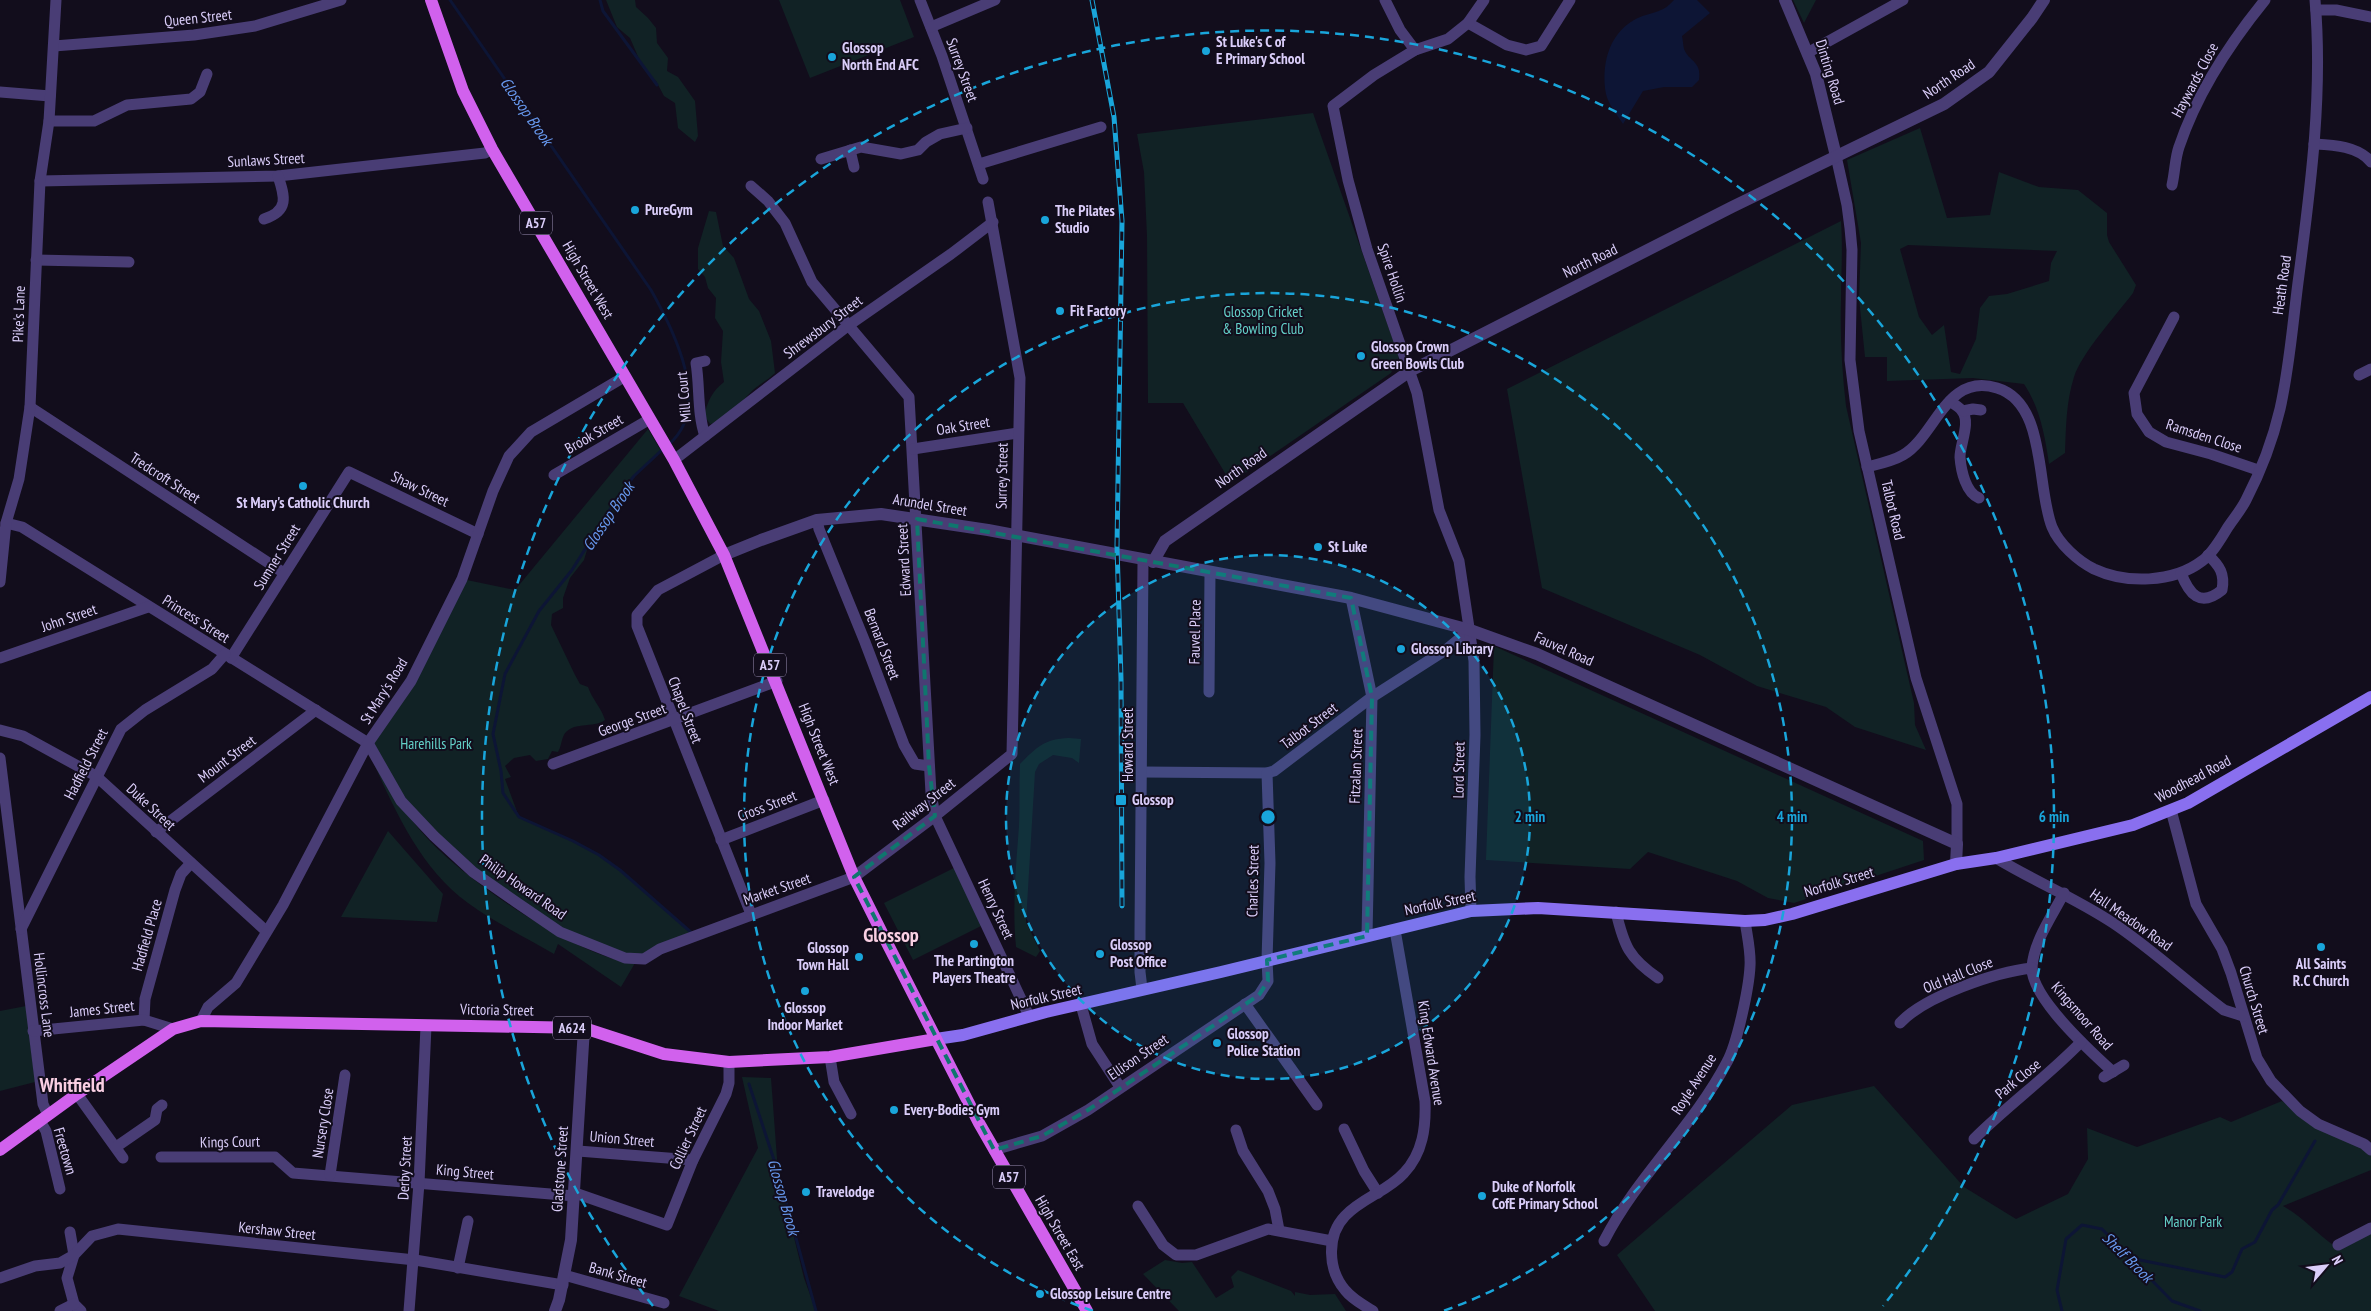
<svg xmlns="http://www.w3.org/2000/svg" width="2371" height="1311" font-family="'PT Sans Narrow',sans-serif">
  <rect width="100%" height="100%" fill="#120d1c"/>
  <g fill="#112225" fill-rule="evenodd">
    <path d="M606,0H635L636,7L648,18L656,28L657,43L668,58L667,71L678,77L695,101L698,136L695,142L678,128L675,103L664,96L656,81L643,68L630,38L617,27Z"/>
    <path d="M779,0H900L914,37L810,78Z"/>
    <path d="M1793,0H1816L1804,23Z"/>
    <path d="M1313,113L1399,357L1391,373L1231,483L1183,403H1148L1147,236L1144,172L1137,134Z"/>
    <path d="M1920,128L1947,218L1990,215L1999,172L2039,187L2078,190L2107,213V235L2109,242L2136,285L2133,293C2117,314 2081,354 2074,377C2066,402 2066,428 2065,453L2049,464C2045,436 2040,408 2024,384L1973,378L1887,381V357H1865L1859,298L1861,243L1847,160ZM1908,245L2057,251L2051,263L2049,281L2007,294L1989,296L1980,308L1976,339L1960,374L1951,372L1944,325L1932,335L1919,317L1900,249Z"/>
    <path d="M709,211L716,212L723,246L734,258L749,299L759,311L771,341L775,373C767,381 756,386 750,393C738,405 728,421 710,424L704,415C708,401 712,391 724,382L721,362L723,331L715,318L716,298L708,288L705,277L698,269V248Z"/>
    <path d="M1841,221C1843,249 1841,274 1841,302C1840,337 1842,371 1846,406L1914,703L1915,725L1926,750L1855,727L1826,707L1757,686L1700,655L1542,588L1507,389Z"/>
    <path d="M648,429L661,451L634,476L620,495L624,499L622,508L608,517L607,528L600,532L597,542L587,550L584,560L570,578L563,598V608L552,614L551,625L575,675L580,684L588,687C592,699 601,707 605,720C594,729 570,720 563,737C561,742 561,747 558,752L552,751L548,759L536,761L530,755L514,758L505,766L511,777L505,779L519,817L573,841L599,855L620,870L695,936L644,959L605,951L516,902L419,819L368,743L411,681L462,579L515,590Z"/>
    <path d="M1494,646L1923,841L1924,860L1794,903L1768,898L1737,881L1648,852L1630,869L1486,860Z"/>
    <path d="M1069,738L1081,739L1079,763L1072,758L1053,755L1039,764L1035,772L1026,922L1040,951L1036,957L1016,947C1012,907 1016,867 1019,826C1020,806 1019,785 1020,764C1037,747 1044,739 1069,738Z"/>
    <path d="M374,764C390,790 406,815 427,838C464,879 580,960 635,963L621,987L558,944L554,954C525,937 494,922 468,903C422,870 396,813 374,764Z"/>
    <path d="M388,831L443,894L437,922L341,917Z"/>
    <path d="M954,868L983,925L913,960L884,903Z"/>
    <path d="M26,1006L35,1082L0,1091V1011Z"/>
    <path d="M742,1077L771,1078L778,1172L804,1278L816,1311H719L679,1296L758,1148Z"/>
    <path d="M1874,1086L1964,1187L2016,1219L2068,1194L2088,1159L2087,1128L2137,1147L2220,1117L2231,1122L2282,1101L2317,1126L2371,1152V1170L2283,1206C2303,1217 2317,1234 2336,1247L2371,1233V1311H1655L1617,1255L1792,1105Z"/>
    <path d="M1165,1260L1182,1263L1192,1262L1216,1298L1234,1287L1231,1277L1238,1270L1291,1291L1295,1296V1292L1310,1295L1335,1294L1346,1311H1179L1143,1274Z"/>
  </g>
  <path fill="#0d1535" d="M1674,0H1697L1710,13L1682,36C1683,40 1683,45 1684,49C1689,62 1702,61 1699,80L1692,87H1664L1643,91L1623,124C1618,116 1608,104 1606,94C1601,66 1608,35 1634,20C1650,11 1661,15 1674,0Z"/>
  <g fill="none" stroke-linecap="round" stroke-linejoin="round">
    <g stroke="#0d1535" stroke-width="3">
      <path d="M450,0L651,290C673,329 713,407 669,444"/>
      <path d="M600,0L603,11L657,85"/>
      <path d="M663,449L634,476L616,500L572,570L539,611L505,674L493,734L501,771L503,793L519,817L573,841L599,855L620,870L693,934"/>
      <path d="M749,1084L778,1172L816,1311"/>
      <path d="M2130,1258L2225,1277L2232,1272L2242,1249L2255,1242L2272,1210L2278,1205L2315,1141"/>
      <path d="M2062,1311L2057,1290L2066,1239L2082,1225L2102,1229L2172,1301L2200,1311"/>
    </g>
    <g stroke="#493d75" stroke-width="11">
      <path d="M920,0L942,56L983,179"/>
      <path d="M1385,0L1400,30L1415,50"/>
      <path d="M2316,10H2336L2371,17"/>
      <path d="M1468,23L1507,45L1526,50L1541,46L1570,0"/>
      <path d="M931,27L995,0"/>
      <path d="M54,46L194,35L255,26L341,0"/>
      <path d="M1809,52L1903,0"/>
      <path d="M0,92L50,96"/>
      <path d="M49,121H94L127,105L191,99L200,92L207,74"/>
      <path d="M2314,144C2333,145 2358,146 2371,162"/>
      <path d="M850,150L854,167"/>
      <path d="M1836,156L1847,205L1850,228L1852,250L1850,360L1859,431L1916,678L1957,804V844"/>
      <path d="M821,159L861,147L901,154L918,150L926,142L940,134L967,128"/>
      <path d="M979,164L1101,127"/>
      <path d="M40,181L278,176L485,153L492,149"/>
      <path d="M2172,185C2175,172 2175,158 2179,147C2197,93 2230,43 2265,0"/>
      <path d="M751,186L768,201L785,223L812,282L909,397L931,793L935,816L1029,1016"/>
      <path d="M264,219C289,211 285,197 278,176"/>
      <path d="M36,260L129,262"/>
      <path d="M2174,317L2134,393L2137,414L2149,432L2166,442L2211,454L2258,470"/>
      <path d="M705,361L696,363C700,387 697,413 705,436"/>
      <path d="M2359,375L2371,369"/>
      <path d="M1950,401C1953,404 1960,407 1962,411C1971,422 1960,444 1960,457C1961,471 1966,493 1979,498"/>
      <path d="M30,407L284,573"/>
      <path d="M1963,411L1973,409L1981,410"/>
      <path d="M913,449L1018,433"/>
      <path d="M674,460L849,325L951,254L993,222"/>
      <path d="M1867,467C1879,464 1893,461 1903,455C1936,436 1946,372 1997,388C2047,403 2036,487 2052,527C2059,544 2078,561 2094,569C2126,584 2173,583 2202,561C2213,553 2221,538 2228,527C2234,518 2241,510 2246,500C2260,473 2273,439 2280,409C2290,365 2293,319 2299,275C2311,184 2323,92 2315,0"/>
      <path d="M554,475L650,419"/>
      <path d="M817,520L819,529L865,642L904,745L915,764L929,766"/>
      <path d="M6,523L22,527L368,743L401,801L434,836L473,872L516,902L560,932L625,958L644,959L660,949L854,877L935,816L1012,754L1020,378L988,202"/>
      <path d="M724,555L658,590L637,615V626L751,914"/>
      <path d="M2181,573C2189,594 2200,608 2222,590C2225,574 2220,566 2208,555"/>
      <path d="M0,582L6,523L19,479L30,407L40,181L49,121L56,0"/>
      <path d="M1351,598L1372,697L1367,936"/>
      <path d="M0,658L148,607"/>
      <path d="M231,658L349,472L478,534"/>
      <path d="M1209,692L1210,572"/>
      <path d="M0,730L23,736L96,776L266,931"/>
      <path d="M0,758L43,1104L48,1115"/>
      <path d="M553,764L777,681"/>
      <path d="M1143,772L1267,773L1274,771L1372,697L1447,649L1470,630"/>
      <path d="M2171,810L2196,904L2222,949L2231,973L2257,1058L2271,1081L2300,1111L2318,1124L2364,1144L2371,1150"/>
      <path d="M156,832L316,710"/>
      <path d="M721,840L824,800"/>
      <path d="M1996,858C2034,881 2075,898 2113,923C2152,949 2187,982 2224,1010L2243,1016"/>
      <path d="M2064,893C2052,916 2034,941 2032,967C2030,997 2091,1052 2113,1072"/>
      <path d="M1471,911L1470,877L1475,735L1474,661L1459,561L1439,510L1417,393L1367,249L1348,180L1333,106L1374,75L1415,50L1448,39L1468,23L1484,0"/>
      <path d="M1616,912C1624,946 1629,958 1658,978"/>
      <path d="M21,929L121,729L145,710L212,669L225,654"/>
      <path d="M1142,989L1140,972V932L1143,560"/>
      <path d="M1245,1004L1317,1105"/>
      <path d="M1081,1005L1092,1044L1120,1087"/>
      <path d="M144,1020L145,999L175,890L181,874L191,863"/>
      <path d="M201,1021L208,1007L236,983L283,905L368,743L411,681L462,579L493,491L509,456L531,432L624,377"/>
      <path d="M1900,1023C1925,996 1996,972 2032,968"/>
      <path d="M33,1031L144,1020L173,1029"/>
      <path d="M830,1057L834,1082L851,1114"/>
      <path d="M2104,1077L2124,1065"/>
      <path d="M77,1094L123,1158"/>
      <path d="M40,1121L46,1131L60,1189"/>
      <path d="M1344,1129L1364,1171L1378,1193"/>
      <path d="M1236,1130L1243,1151L1268,1191L1275,1209L1279,1230"/>
      <path d="M1974,1139C2008,1105 2047,1077 2081,1042"/>
      <path d="M116,1147L155,1120L157,1109L162,1105"/>
      <path d="M994,1150L1042,1136L1088,1110L1259,995L1268,981L1267,960L1270,863L1267,773"/>
      <path d="M578,1151L693,1160"/>
      <path d="M161,1157H275L293,1173L575,1196"/>
      <path d="M330,1175L345,1075"/>
      <path d="M575,1193L667,1225L693,1160L726,1094L729,1083V1062"/>
      <path d="M1138,1206L1163,1245L1176,1255H1196L1268,1229L1332,1241"/>
      <path d="M70,1232L74,1255L67,1278L74,1304L81,1311"/>
      <path d="M1604,1241C1637,1176 1693,1127 1727,1062C1737,1044 1749,988 1750,966C1751,952 1747,935 1745,921"/>
      <path d="M2338,1245L2371,1228"/>
      <path d="M458,1268L468,1221"/>
      <path d="M564,1275L664,1303"/>
      <path d="M0,1278L35,1266L60,1263L74,1255L92,1236L118,1229L415,1260L563,1285"/>
      <path d="M60,1311L74,1304"/>
      <path d="M409,1311L419,1183L426,1026"/>
      <path d="M1373,1311C1363,1305 1352,1299 1345,1290C1328,1270 1326,1236 1345,1216C1362,1198 1388,1191 1404,1173C1423,1153 1426,1127 1425,1101L1395,930"/>
    </g>
    <g stroke="#493d75" stroke-width="12">
      <path d="M1785,0L1816,74L1836,156"/>
      <path d="M724,555L761,540L817,520L881,514L988,530L1351,598L1470,630L1537,654L1957,844L1956,864"/>
      <path d="M1153,562L1165,541L1410,371L1732,207L1944,104L1989,72L2032,18L2044,0"/>
      <path d="M555,1311L559,1300L571,1240L584,1028"/>
    </g>
    <path stroke="#896fef" stroke-width="12" d="M936,1039L963,1035L1046,1012L1221,972L1471,911L1538,908L1745,921L1765,920L1792,914L1956,864L1996,858L2133,825L2188,803L2371,697"/>
    <g stroke="#d161ed" stroke-width="12">
      <path d="M431,0L463,91L492,149L674,460L724,555L854,877L883,935L979,1123L1087,1311"/>
      <path d="M0,1150L77,1094L173,1029L201,1021L584,1028L664,1054L729,1062L830,1057L936,1039"/>
    </g>
    <g stroke="#19a5da" stroke-width="5">
      <path id="rail" d="M1092,0L1114,117L1122,221L1117,547L1121,679L1122,906"/>
    </g>
    <use href="#rail" stroke="#120d1c" stroke-width="3" stroke-dasharray="9" stroke-linecap="butt"/>
  </g>
  <path fill="none" stroke="#0f766e" stroke-width="4" stroke-dasharray="10 6" stroke-linejoin="round" d="M917,519L1351,598L1372,697L1367,936L1267,960L1268,981L1259,995L1088,1110L1042,1136L994,1150L854,877L935,816L929,766Z"/>
  <circle cx="1268" cy="817" r="262" fill="#19a5da" fill-opacity=".12"/>
  <g fill="none" stroke="#19a5da" stroke-width="2.5" stroke-dasharray="9 6">
    <circle cx="1268" cy="817" r="262"/>
    <path d="M1093 1311A524 524 0 1 1 1443 1311"/>
    <path d="M653 1306A786 786 0 1 1 1883 1306"/>
  </g>
  <g fill="#19a5da" stroke="#120d1c" stroke-width="2">
    <circle cx="1206" cy="51" r="5"/>
    <circle cx="832" cy="57" r="5"/>
    <circle cx="635" cy="210" r="5"/>
    <circle cx="1045" cy="220" r="5"/>
    <circle cx="1060" cy="311" r="5"/>
    <circle cx="1361" cy="356" r="5"/>
    <circle cx="303" cy="486" r="5"/>
    <circle cx="1318" cy="547" r="5"/>
    <circle cx="1401" cy="649" r="5"/>
    <rect x="1115" y="794" width="12" height="12" rx="2.5"/>
    <circle cx="974" cy="944" r="5"/>
    <circle cx="2321" cy="947" r="5"/>
    <circle cx="1100" cy="954" r="5"/>
    <circle cx="859" cy="957" r="5"/>
    <circle cx="805" cy="991" r="5"/>
    <circle cx="1217" cy="1043" r="5"/>
    <circle cx="894" cy="1110" r="5"/>
    <circle cx="806" cy="1192" r="5"/>
    <circle cx="1482" cy="1196" r="5"/>
    <circle cx="1040" cy="1294" r="5"/>
  </g>
  <g text-anchor="middle" stroke-width="4" stroke-linejoin="round" paint-order="stroke">
    <g fill="#120d1c" stroke="#9e93b7" stroke-width="1">
      <rect x="520" y="211.5" width="32" height="23" rx="4"/>
      <rect x="754" y="653.5" width="32" height="23" rx="4"/>
      <rect x="553" y="1016.5" width="38" height="23" rx="4"/>
      <rect x="993" y="1165.5" width="32" height="23" rx="4"/>
    </g>
    <g font-size="14" font-weight="bold" fill="#dacdf9">
      <text x="536" y="228">A57</text>
      <text x="770" y="670">A57</text>
      <text x="572" y="1033">A624</text>
      <text x="1009" y="1182">A57</text>
    </g>
    <g font-size="15" fill="#dacdf9" stroke="#120d1c">
      <text transform="translate(198 18) rotate(-6)" y="5">Queen Street</text>
      <text transform="translate(962 70) rotate(70)" y="5">Surrey Street</text>
      <text transform="translate(1830 72) rotate(73)" y="5">Dinting Road</text>
      <text transform="translate(1949 79) rotate(-34)" y="5">North Road</text>
      <text transform="translate(2195 80) rotate(-62)" y="5">Haywards Close</text>
      <text transform="translate(266 160) rotate(-3)" y="5">Sunlaws Street</text>
      <text transform="translate(1590 261) rotate(-26)" y="5">North Road</text>
      <text transform="translate(1392 273) rotate(71)" y="5">Spire Hollin</text>
      <text transform="translate(588 280) rotate(60)" y="5">High Street West</text>
      <text transform="translate(2282 285) rotate(-82)" y="5">Heath Road</text>
      <text transform="translate(19 314) rotate(-88)" y="5">Pike's Lane</text>
      <text transform="translate(823 327) rotate(-37)" y="5">Shrewsbury Street</text>
      <text transform="translate(684 397) rotate(-95)" y="5">Mill Court</text>
      <text transform="translate(963 426) rotate(-9)" y="5">Oak Street</text>
      <text transform="translate(594 434) rotate(-30)" y="5">Brook Street</text>
      <text transform="translate(2204 436) rotate(18)" y="5">Ramsden Close</text>
      <text transform="translate(1241 468) rotate(-35)" y="5">North Road</text>
      <text transform="translate(1002 476) rotate(-89)" y="5">Surrey Street</text>
      <text transform="translate(165 478) rotate(33)" y="5">Tredcroft Street</text>
      <text transform="translate(420 489) rotate(26)" y="5">Shaw Street</text>
      <text transform="translate(930 505) rotate(9)" y="5">Arundel Street</text>
      <text transform="translate(1893 510) rotate(77)" y="5">Talbot Road</text>
      <text transform="translate(277 557) rotate(-58)" y="5">Sumner Street</text>
      <text transform="translate(904 560) rotate(-93)" y="5">Edward Street</text>
      <text transform="translate(69 618) rotate(-19)" y="5">John Street</text>
      <text transform="translate(196 619) rotate(32)" y="5">Princess Street</text>
      <text transform="translate(1195 632) rotate(-89)" y="5">Fauvel Place</text>
      <text transform="translate(882 644) rotate(69)" y="5">Bernard Street</text>
      <text transform="translate(1564 649) rotate(24)" y="5">Fauvel Road</text>
      <text transform="translate(384 691) rotate(-58)" y="5">St Mary's Road</text>
      <text transform="translate(685 710) rotate(69)" y="5">Chapel Street</text>
      <text transform="translate(632 720) rotate(-20)" y="5">George Street</text>
      <text transform="translate(1309 726) rotate(-37)" y="5">Talbot Street</text>
      <text transform="translate(819 744) rotate(68)" y="5">High Street West</text>
      <text transform="translate(1128 745) rotate(-90)" y="5">Howard Street</text>
      <text transform="translate(227 759) rotate(-37)" y="5">Mount Street</text>
      <text transform="translate(86 764) rotate(-63)" y="5">Hadfield Street</text>
      <text transform="translate(1356 766) rotate(-88)" y="5">Fitzalan Street</text>
      <text transform="translate(1459 770) rotate(-89)" y="5">Lord Street</text>
      <text transform="translate(2193 779) rotate(-28)" y="5">Woodhead Road</text>
      <text transform="translate(924 804) rotate(-38)" y="5">Railway Street</text>
      <text transform="translate(767 806) rotate(-21)" y="5">Cross Street</text>
      <text transform="translate(151 807) rotate(43)" y="5">Duke Street</text>
      <text transform="translate(1253 881) rotate(-89)" y="5">Charles Street</text>
      <text transform="translate(1839 882) rotate(-17)" y="5">Norfolk Street</text>
      <text transform="translate(523 887) rotate(35)" y="5">Philip Howard Road</text>
      <text transform="translate(777 889) rotate(-19)" y="5">Market Street</text>
      <text transform="translate(1440 903) rotate(-12)" y="5">Norfolk Street</text>
      <text transform="translate(996 909) rotate(65)" y="5">Henry Street</text>
      <text transform="translate(2131 920) rotate(35)" y="5">Hall Meadow Road</text>
      <text transform="translate(147 935) rotate(-74)" y="5">Hadfield Place</text>
      <text transform="translate(1958 975) rotate(-22)" y="5">Old Hall Close</text>
      <text transform="translate(44 995) rotate(83)" y="5">Hollincross Lane</text>
      <text transform="translate(1046 997) rotate(-13)" y="5">Norfolk Street</text>
      <text transform="translate(2254 1000) rotate(73)" y="5">Church Street</text>
      <text transform="translate(102 1009) rotate(-6)" y="5">James Street</text>
      <text transform="translate(497 1010) rotate(1)" y="5">Victoria Street</text>
      <text transform="translate(2082 1016) rotate(49)" y="5">Kingsmoor Road</text>
      <text transform="translate(1431 1053) rotate(81)" y="5">King Edward Avenue</text>
      <text transform="translate(1138 1057) rotate(-34)" y="5">Ellison Street</text>
      <text transform="translate(2018 1079) rotate(-39)" y="5">Park Close</text>
      <text transform="translate(1694 1084) rotate(-57)" y="5">Royle Avenue</text>
      <text transform="translate(323 1123) rotate(-81)" y="5">Nursery Close</text>
      <text transform="translate(688 1138) rotate(-65)" y="5">Collier Street</text>
      <text transform="translate(622 1139) rotate(5)" y="5">Union Street</text>
      <text transform="translate(230 1142) rotate(-1)" y="5">Kings Court</text>
      <text transform="translate(65 1151) rotate(74)" y="5">Freetown</text>
      <text transform="translate(405 1168) rotate(-87)" y="5">Derby Street</text>
      <text transform="translate(560 1169) rotate(-86)" y="5">Gladstone Street</text>
      <text transform="translate(465 1172) rotate(5)" y="5">King Street</text>
      <text transform="translate(277 1231) rotate(6)" y="5">Kershaw Street</text>
      <text transform="translate(1060 1233) rotate(60)" y="5">High Street East</text>
      <text transform="translate(618 1275) rotate(16)" y="5">Bank Street</text>
    </g>
    <g font-size="15" font-weight="bold" fill="#dacdf9" stroke="#120d1c" text-anchor="start">
      <text x="1216" y="47">St Luke's C of<tspan x="1216" dy="17">E Primary School</tspan></text>
      <text x="842" y="53">Glossop<tspan x="842" dy="17">North End AFC</tspan></text>
      <text x="645" y="215">PureGym</text>
      <text x="1055" y="216">The Pilates<tspan x="1055" dy="17">Studio</tspan></text>
      <text x="1070" y="316">Fit Factory</text>
      <text x="1371" y="352">Glossop Crown<tspan x="1371" dy="17">Green Bowls Club</tspan></text>
      <text x="303" y="508" text-anchor="middle">St Mary's Catholic Church</text>
      <text x="1328" y="552">St Luke</text>
      <text x="1411" y="654">Glossop Library</text>
      <text x="1132" y="805">Glossop</text>
      <text x="1110" y="950">Glossop<tspan x="1110" dy="17">Post Office</tspan></text>
      <text x="849" y="953" text-anchor="end">Glossop<tspan x="849" dy="17">Town Hall</tspan></text>
      <text x="974" y="966" text-anchor="middle">The Partington<tspan x="974" dy="17">Players Theatre</tspan></text>
      <text x="2321" y="969" text-anchor="middle">All Saints<tspan x="2321" dy="17">R.C Church</tspan></text>
      <text x="805" y="1013" text-anchor="middle">Glossop<tspan x="805" dy="17">Indoor Market</tspan></text>
      <text x="1227" y="1039">Glossop<tspan x="1227" dy="17">Police Station</tspan></text>
      <text x="904" y="1115">Every-Bodies Gym</text>
      <text x="1492" y="1192">Duke of Norfolk<tspan x="1492" dy="17">CofE Primary School</tspan></text>
      <text x="816" y="1197">Travelodge</text>
      <text x="1050" y="1299">Glossop Leisure Centre</text>
    </g>
    <g font-size="15" fill="#63d0c8" stroke="#120d1c">
      <text x="1263" y="317">Glossop Cricket<tspan x="1263" dy="17">&amp; Bowling Club</tspan></text>
      <text x="436" y="749">Harehills Park</text>
      <text x="2193" y="1227">Manor Park</text>
    </g>
    <g font-size="16" font-style="italic" fill="#6798ee" stroke="#120d1c">
      <text transform="translate(527 111) rotate(55)" y="6">Glossop Brook</text>
      <text transform="translate(608 516) rotate(-56)" y="6">Glossop Brook</text>
      <text transform="translate(784 1197) rotate(74)" y="6">Glossop Brook</text>
      <text transform="translate(2128 1257) rotate(45)" y="6">Shelf Brook</text>
    </g>
    <g font-size="20" font-weight="bold" fill="#facfe3" stroke="#120d1c">
      <text x="891" y="942">Glossop</text>
      <text x="72" y="1092">Whitfield</text>
    </g>
  </g>
  <circle cx="1268" cy="817" r="8" fill="#19a5da" stroke="#120d1c" stroke-width="2.5"/>
  <g font-size="15" text-anchor="middle" font-weight="bold" fill="#19a5da" stroke="#120d1c" stroke-width="4" stroke-linejoin="round" paint-order="stroke">
    <text x="1530" y="822">2 min</text>
    <text x="1792" y="822">4 min</text>
    <text x="2054" y="822">6 min</text>
  </g>
  <g transform="translate(2326 1266) rotate(62)" stroke="#120d1c" stroke-width="4" paint-order="stroke">
  <path d="M0-4L9 19L0 12L-9 19Z" fill="#dacdf9"/>
  <text y="-8" font-size="14" font-weight="bold" text-anchor="middle" fill="#dacdf9">N</text>
  </g>
</svg>
